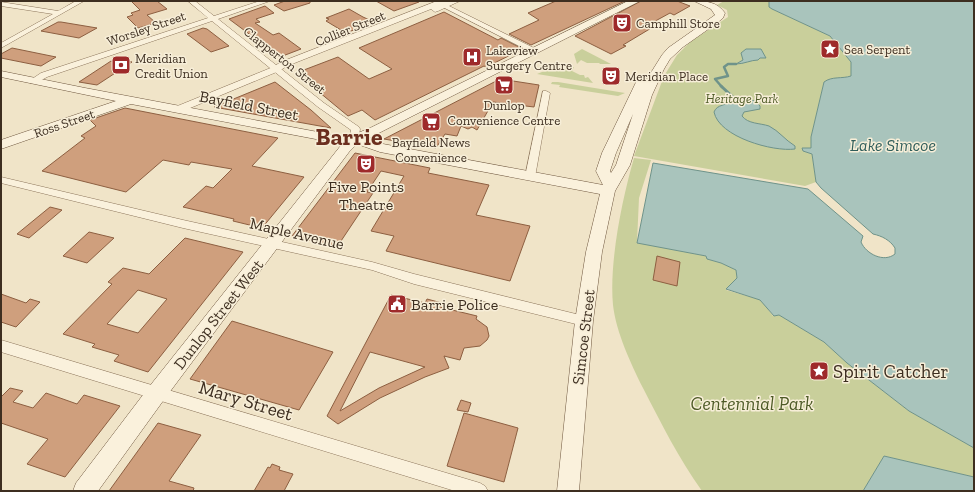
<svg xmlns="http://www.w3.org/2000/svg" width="975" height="492" font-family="'Zilla Slab',serif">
  <rect width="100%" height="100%" fill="#f0e4c8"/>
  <g fill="#c9cf9b">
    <path d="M724,1H769V7L772,9L830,36L851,62V76L824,82L811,137V148H802L803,151L812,154L816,182L805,186L634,156L664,76L677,55L690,42L728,17L727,10L717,5Z"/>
    <path d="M582,49L611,64H600L599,63H587L581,60L577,64L574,54Z"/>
    <path d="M574,67L572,71L580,75H584L585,78L588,77L593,83L537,74L542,72Z"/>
    <path d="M552,82H558L625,93L618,96L559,87L560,85L551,84Z"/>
    <path d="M634,158L651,160L639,198L637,242L706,256L707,259L721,263L736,270L737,278L726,290L761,300L773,316L779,315L824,342L847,363L909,411L974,448V477L884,456L863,491H702C679,459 661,423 643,388C631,364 616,332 613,305C609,263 622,199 634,158Z"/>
  </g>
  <g fill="#a9c4bc" stroke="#6f938a">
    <path d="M769,1H974V448L909,411L847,363L824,342L779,315L774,316L760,300L726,289L737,278L736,270L721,263L707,259L706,256L637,243L653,163L808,189L863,236L861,242C866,254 884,263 895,254V248C890,240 882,236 873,234L821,188L816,182L812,154L803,151L802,148H811V137L824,82C832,76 842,79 851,76V62L830,36L772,9L769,7Z"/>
    <path d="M746,49H761L766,58H760L758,60C751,60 744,64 736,64L743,60L741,53Z"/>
    <path d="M731,98C741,99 754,97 760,106V109L744,112L742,116C748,124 760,123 769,126C779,131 785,140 795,146V149C773,152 719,137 714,112C717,104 726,106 733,100Z"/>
    <path d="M884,456L974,477V491H863Z"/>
  </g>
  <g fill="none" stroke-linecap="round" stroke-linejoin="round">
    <path stroke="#6f938a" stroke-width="2.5" d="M722,87L715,79L728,76L724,67L728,64H736"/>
    <path stroke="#6f938a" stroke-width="3" d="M721,86L735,99"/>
  </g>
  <g fill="#cf9f7d" stroke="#8d5f41" fill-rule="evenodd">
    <path d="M131,1H157L167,9L147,15L156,23L138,28L127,17L133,15L131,13L140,10Z"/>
    <path d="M285,1H310V3L284,11L274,5Z"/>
    <path d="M376,1H419V2L394,11Z"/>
    <path d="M556,1H625L531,45L509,34L539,20L528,13Z"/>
    <path d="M641,1H677L690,6L674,15L670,13L648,25L653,27L623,45L626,46L611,54L575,36Z"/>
    <path d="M265,6L274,13L256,19L260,22L255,23L273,35L279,33L301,49L280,57L229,19Z"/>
    <path d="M349,9L363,17L374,22L346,33L326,21L329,19L326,18Z"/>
    <path d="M444,12L498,40L501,38L523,49L486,67L484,66L375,120L362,110L348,116L296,73L338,57L369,79L392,69L359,48Z"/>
    <path d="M58,22H61L97,28L79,38L41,31Z"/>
    <path d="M203,28L207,29L229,46L211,52L187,34Z"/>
    <path d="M12,48L56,57L41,66L1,58V54Z"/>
    <path d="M118,59L132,62L97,85L79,82L111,61L114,62Z"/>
    <path d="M500,79L539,85L534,107L493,102L477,130L472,127L468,129L461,126L457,136L445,134L436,148L384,139Z"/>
    <path d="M275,82L311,110L331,128L214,107Z"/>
    <path d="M125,108L278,138L252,166L304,177L262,228L233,221L234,219L183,207L206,186L213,188L232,169L191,162L189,165L163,160L126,192L42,171L85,138L81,136L96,126L90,120Z"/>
    <path d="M355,153L430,168L428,173L489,185L476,215L530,226L510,281L386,251L394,236L371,231L404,176L381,171L367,192L373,193L337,247L292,236Z"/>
    <path d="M50,207L62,210L29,238L17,234Z"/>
    <path d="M89,232L114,238L87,263L63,256Z"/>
    <path d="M185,238L243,252L148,372L114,361L119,355L92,347L95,344L63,334L112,284L108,282L123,268L149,274ZM138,290L167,299L138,333L107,324Z"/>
    <path d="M657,256L680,262L677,286L653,280Z"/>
    <path d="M1,294L26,303L30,299L40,302L16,327L1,322Z"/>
    <path d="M391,295L425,303L427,299L442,303L440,307L477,316L476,319L487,327L489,336L487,340L480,346L464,348L460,360L444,356L449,368L425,377L380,398L338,424L327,416ZM370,352L425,367L379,388L340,411Z"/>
    <path d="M232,321L333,352L299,410L190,379Z"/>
    <path d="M10,388L23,391L13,402L33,408L46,393L77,404L84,395L120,406L65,477L27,464L48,439L1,423V397Z"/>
    <path d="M461,400L471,403L468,412L457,410Z"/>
    <path d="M464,413L518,428L504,482L447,466Z"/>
    <path d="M158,423L201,435L169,481L194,488L193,491H109Z"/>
    <path d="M272,464L280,467L279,470L293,474L284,491H254L268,467L270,468Z"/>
  </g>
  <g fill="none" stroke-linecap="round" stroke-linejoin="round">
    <g stroke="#8d765c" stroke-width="1">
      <g id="minor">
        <path d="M76,1H84L1,48V43L53,14L1,6V2L58,11Z"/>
        <path d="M188,1H195L214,16L260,1H270L218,19L324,103L359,127L360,129L358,141H352L350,139L351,130L318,107L212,21L47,77L36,83H30L29,81L41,73L208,18Z"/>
        <path d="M431,1H439L540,51L536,53H533Z"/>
        <path d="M543,91H546L550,93L535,177L530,180L525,177Z"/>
        <path d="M1,177L183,220L372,262L414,274L584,316L588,317L590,321L588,325L584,326L414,284L372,270L183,228L1,183Z"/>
        <path d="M1,340L480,483L485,486L488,491H455L1,352Z"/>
      </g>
    </g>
    <g stroke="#8d765c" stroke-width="1">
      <path id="tertiary" d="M437,1H460L438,11L435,12L431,9L287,66L279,71L183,111H175L174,109L175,107L273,67L281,62Z"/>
    </g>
    <g stroke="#6f573f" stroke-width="1">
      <path id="secondary" d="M628,1H640L367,139L383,144L603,185L596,171L602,153L638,78L642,77L647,79L662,55L668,48L715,15L711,9L694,1C707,1 717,2 725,13L723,18L717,23L683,47L670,59L664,69L652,95L630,165L615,191L602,252L593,321L579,491H557L575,321L586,252L600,194L380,152L357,144L349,152L163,401L98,491H73L76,483L149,387L342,144L131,104L1,149V140L116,101L1,77V71L85,88L339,136L353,135L370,128ZM633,114L616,165L611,173L610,171L616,153Z"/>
    </g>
    <use href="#minor" fill="#faf1dc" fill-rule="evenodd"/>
    <use href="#tertiary" fill="#faf1dc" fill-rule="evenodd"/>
    <use href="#secondary" fill="#faf1dc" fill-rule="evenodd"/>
  </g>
  <defs>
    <g id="theatre-square" transform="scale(1)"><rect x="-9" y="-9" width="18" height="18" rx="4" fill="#9e2a2b" stroke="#f7eed8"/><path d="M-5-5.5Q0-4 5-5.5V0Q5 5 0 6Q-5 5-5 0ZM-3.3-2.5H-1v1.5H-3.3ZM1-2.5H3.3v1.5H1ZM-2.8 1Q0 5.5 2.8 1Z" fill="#fff"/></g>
    <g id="sight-square" transform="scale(1)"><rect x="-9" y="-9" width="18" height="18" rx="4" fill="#9e2a2b" stroke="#f7eed8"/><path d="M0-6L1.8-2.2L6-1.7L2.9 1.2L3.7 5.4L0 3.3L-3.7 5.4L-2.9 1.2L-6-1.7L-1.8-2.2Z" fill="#fff"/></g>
    <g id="hospital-square" transform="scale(1)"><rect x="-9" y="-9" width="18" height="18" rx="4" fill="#9e2a2b" stroke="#f7eed8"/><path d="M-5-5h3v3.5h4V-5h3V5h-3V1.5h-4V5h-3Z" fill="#fff"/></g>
    <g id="bank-square" transform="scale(1)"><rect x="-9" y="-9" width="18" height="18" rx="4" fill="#9e2a2b" stroke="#f7eed8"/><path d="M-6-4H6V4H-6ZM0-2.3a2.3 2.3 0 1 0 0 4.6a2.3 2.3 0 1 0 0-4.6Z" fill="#fff"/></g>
    <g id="supermarket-square" transform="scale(1)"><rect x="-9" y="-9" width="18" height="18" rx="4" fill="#9e2a2b" stroke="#f7eed8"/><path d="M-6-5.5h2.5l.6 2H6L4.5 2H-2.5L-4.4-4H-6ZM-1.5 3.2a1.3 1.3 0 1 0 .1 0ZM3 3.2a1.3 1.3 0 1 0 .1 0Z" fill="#fff"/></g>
    <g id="civic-square" transform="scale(1)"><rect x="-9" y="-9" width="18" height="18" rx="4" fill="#9e2a2b" stroke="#f7eed8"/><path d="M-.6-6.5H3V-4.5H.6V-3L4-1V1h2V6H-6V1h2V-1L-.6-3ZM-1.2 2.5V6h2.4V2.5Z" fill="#fff"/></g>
  </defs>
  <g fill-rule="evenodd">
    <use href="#theatre-square" x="622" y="23"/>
    <use href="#sight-square" x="830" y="49"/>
    <use href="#hospital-square" x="472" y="57"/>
    <use href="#bank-square" x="121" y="65"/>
    <use href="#theatre-square" x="611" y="76"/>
    <use href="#supermarket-square" x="504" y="85"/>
    <use href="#supermarket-square" x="431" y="122"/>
    <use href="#theatre-square" x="366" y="164"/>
    <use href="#civic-square" x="397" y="304"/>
    <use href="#sight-square" x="819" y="371"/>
  </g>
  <g text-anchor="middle" stroke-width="3" stroke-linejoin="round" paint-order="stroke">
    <g font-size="13" fill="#3d2e20" stroke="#f7eed8" text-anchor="start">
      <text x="636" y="28">Camphill Store</text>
      <text x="844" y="54">Sea Serpent</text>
      <text x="486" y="55">Lakeview<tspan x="486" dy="15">Surgery Centre</tspan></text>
      <text x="135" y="63">Meridian<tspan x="135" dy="15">Credit Union</tspan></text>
      <text x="625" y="81">Meridian Place</text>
      <text x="504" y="110" text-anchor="middle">Dunlop<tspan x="504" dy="15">Convenience Centre</tspan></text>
      <text x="431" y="147" text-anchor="middle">Bayfield News<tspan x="431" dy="15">Convenience</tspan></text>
    </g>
    <g font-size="13" fill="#3d2e20" stroke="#f7eed8">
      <text transform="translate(146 28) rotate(-19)" y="5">Worsley Street</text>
      <text transform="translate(350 28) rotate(-22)" y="5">Collier Street</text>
      <text transform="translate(285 60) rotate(38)" y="5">Clapperton Street</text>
      <text transform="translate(64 123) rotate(-19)" y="5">Ross Street</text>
    </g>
    <g font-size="13" font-style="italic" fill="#4d5a26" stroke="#f7eed8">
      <text x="742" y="103">Heritage Park</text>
    </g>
    <g font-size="16" fill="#3d2e20" stroke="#f7eed8">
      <text transform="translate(249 105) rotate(11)" y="6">Bayfield Street</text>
      <text transform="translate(297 233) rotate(13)" y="6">Maple Avenue</text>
      <text transform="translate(218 314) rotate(-52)" y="6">Dunlop Street West</text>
      <text transform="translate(583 337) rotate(-83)" y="6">Simcoe Street</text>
    </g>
    <g font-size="16" fill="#3d2e20" stroke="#f7eed8">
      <text x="366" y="192">Five Points<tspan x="366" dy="18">Theatre</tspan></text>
      <text x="411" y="310" text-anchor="start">Barrie Police</text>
    </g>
    <g font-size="17" font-style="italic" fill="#2f5d5a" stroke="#f7eed8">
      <text x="893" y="151">Lake Simcoe</text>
    </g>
    <g font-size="19" fill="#3d2e20" stroke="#f7eed8" text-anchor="start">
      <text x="833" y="378">Spirit Catcher</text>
    </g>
    <g font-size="19" fill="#3d2e20" stroke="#f7eed8">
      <text transform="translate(246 400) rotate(17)" y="7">Mary Street</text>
    </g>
    <g font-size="19" font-style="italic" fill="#4d5a26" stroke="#f7eed8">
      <text x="752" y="410">Centennial Park</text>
    </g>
    <g font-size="24" font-weight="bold" fill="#6b2e1e" stroke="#f7eed8">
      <text x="349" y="145">Barrie</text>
    </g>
  </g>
  <rect width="975" height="492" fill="none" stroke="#3d2e20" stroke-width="4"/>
</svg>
